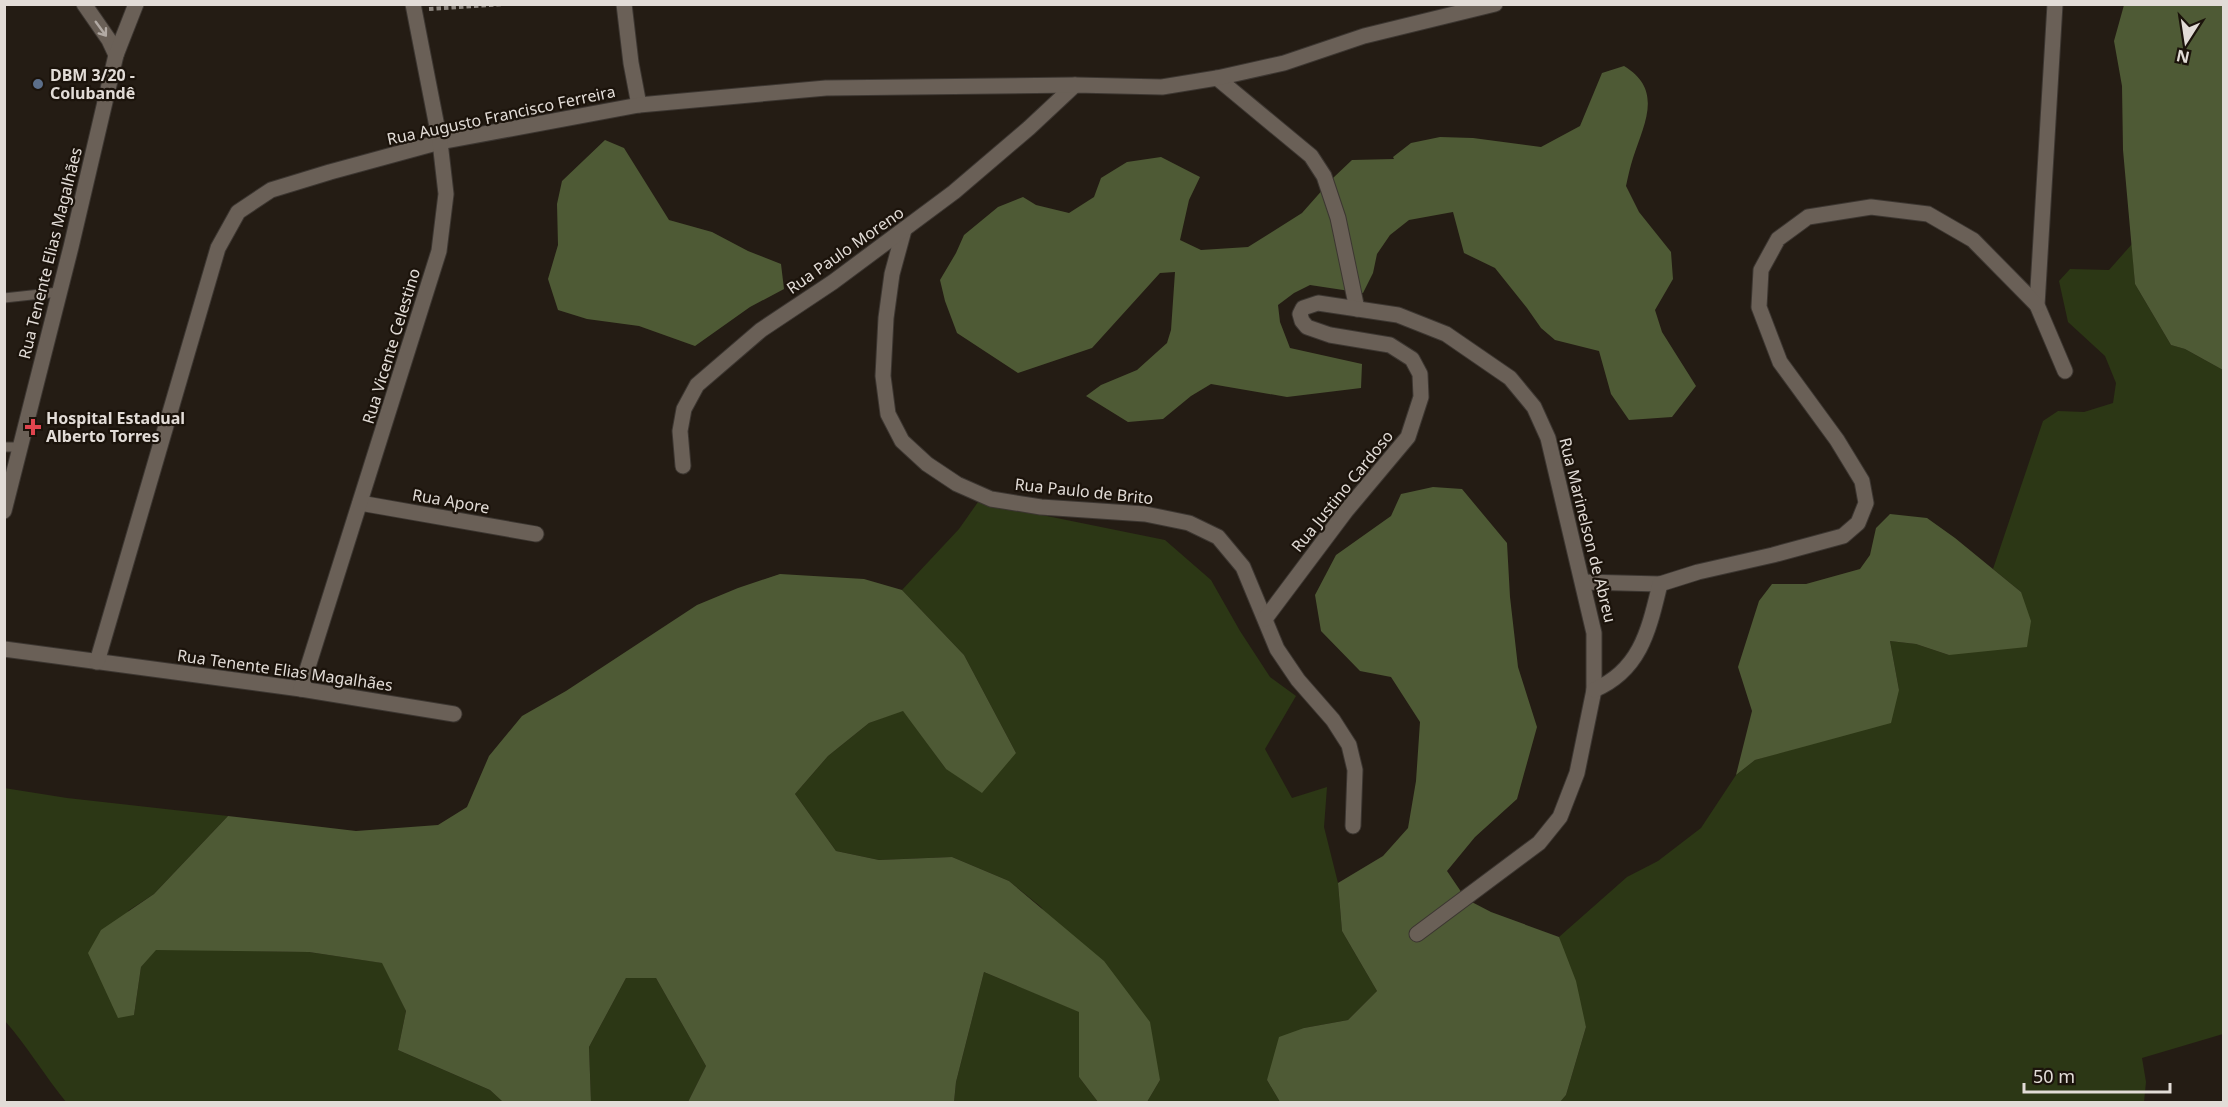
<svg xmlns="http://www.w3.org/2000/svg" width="2228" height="1107" font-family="'Noto Sans',sans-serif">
  <rect width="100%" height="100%" fill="#241c14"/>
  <g fill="#2c3715">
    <path d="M2132,244L2135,284L2171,345L2185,349L2223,370V1034L2142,1058L2146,1082L2144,1102H1560L1566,1095L1586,1027L1559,937L1627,877L1658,861L1701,828L1736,775L1755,760L1835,737L1899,690L1890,641L1916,644L1949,655L2021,592L1993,569L2043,421L2058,411L2084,412L2113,403L2116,383L2105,356L2068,322L2059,281L2070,269L2109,270Z"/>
    <path d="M978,502L1165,540L1211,580L1240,631L1270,677L1296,696L1265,749L1292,798L1327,787L1324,827L1338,883L1342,931L1377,991L1348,1020L1304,1028L1267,1080L1280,1102H1147L1160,1080L1041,907L1009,881L952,857L879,860L836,851L795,794L828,756L869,723L903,710L946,769L1016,753L964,655L902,590L959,529Z"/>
    <path d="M4,788L67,798L228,816L154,894L128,911L134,1015L141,967L156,949L309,952L383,963L406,1011L398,1050L490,1090L503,1102H66C45,1076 27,1046 5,1021Z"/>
    <path d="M984,972L1080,1012L1079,1077L1098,1102H954L956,1082Z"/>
    <path d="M626,978H656L706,1066L688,1102H591L589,1047Z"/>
  </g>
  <g fill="#4e5a35">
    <path d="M2124,5H2223V370L2185,349L2171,345L2135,284L2123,150L2122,86L2114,41Z"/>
    <path d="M1624,66C1664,90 1644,124 1633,158C1630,167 1628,177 1626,186L1639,212L1671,252L1673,279L1655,310L1662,332L1696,386L1672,417L1629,420L1611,394L1599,351L1555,340L1541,328L1527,308L1495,268L1464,253L1453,212L1409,220L1390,235L1377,254L1373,273L1363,293L1310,285L1294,293L1278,305L1280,322L1290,348L1362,364L1361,388L1287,397L1211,384L1191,396L1163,419L1128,422L1086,396L1101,385L1137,370L1167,343L1171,330L1175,272L1160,273L1092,348L1018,373L957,333L945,301L940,280L956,253L964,235L998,207L1023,197L1036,205L1069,213L1094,197L1101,178L1127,162L1161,157L1200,177L1189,200L1180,240L1201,250L1248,247L1302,213L1333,178L1352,160L1394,159L1393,157L1411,143L1440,137L1473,138L1541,147L1580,126L1602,73Z"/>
    <path d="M605,140L624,148L669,220L712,232L748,251L781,264L784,289L750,307L695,346L639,326L587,319L558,310L548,279L558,245L557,204L562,181Z"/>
    <path d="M1433,487L1462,489L1507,543L1510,597L1518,667L1537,727L1517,799L1475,837L1447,871L1466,899L1491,912L1559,937L1576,981L1586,1027L1566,1095L1560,1102H1280L1267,1080L1279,1037L1304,1028L1348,1020L1377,991L1342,931L1338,883L1383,856L1408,828L1416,781L1420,722L1391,677L1360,671L1321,631L1315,595L1336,555L1391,516L1401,494Z"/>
    <path d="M1890,514L1927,518L1955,538L2021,592L2031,621L2027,647L1949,655L1916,644L1890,641L1899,690L1891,723L1755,760L1736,775L1752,711L1738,667L1759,601L1772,584H1806L1860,569L1870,555L1876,528Z"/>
    <path d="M780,574L864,579L902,590L964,655L1016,753L982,793L946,769L903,711L869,723L828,756L795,794L836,851L879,860L952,857L1009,881L1104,961L1150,1022L1160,1080L1147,1102H1098L1079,1077V1012L984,972L956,1082L954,1102H688L706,1066L656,978H626L589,1047L591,1102H503L490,1090L398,1050L406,1011L382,963L309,952L156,950L141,967L134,1015L118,1018L88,953L101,930L154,894L228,816L356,831L438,825L467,807L489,756L522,716L566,691L697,605L738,588Z"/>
  </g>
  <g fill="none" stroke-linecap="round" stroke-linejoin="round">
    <g stroke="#3c3631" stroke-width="11">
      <g id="lane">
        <path d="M4,298L59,292"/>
        <path d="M4,447H21"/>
      </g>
    </g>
    <g stroke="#3c3631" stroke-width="17">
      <g id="street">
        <path d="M84,4L109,40L116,55"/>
        <path d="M624,4L631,63L639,105"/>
        <path d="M2055,4L2037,305L2065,371"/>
        <path d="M1217,78L1311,156L1324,176L1338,218L1357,309"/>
        <path d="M904,230L892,274L886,318L883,376L888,414L902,441L927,464L957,484L991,499L1041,507L1145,514L1189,523L1218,537L1243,567L1277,649L1298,680L1333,720L1349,745L1355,770L1353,826"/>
        <path d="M683,466L680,431L684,409L697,385L761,330L833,282L954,192L1029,128L1075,85"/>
        <path d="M360,503L536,534"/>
        <path d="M4,511L71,247L116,55L136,4"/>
        <path d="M1583,582L1660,584"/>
        <path d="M1265,619L1346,511L1408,437L1421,397L1420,374L1412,359L1390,345L1330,335L1307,327L1302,321L1300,314L1303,308L1318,303L1398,315L1446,334L1510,378L1534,407L1548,438L1594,633V690L1577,773L1560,817L1539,843L1417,934"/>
        <path d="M4,649L301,689L454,714"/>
        <path d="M97,662L218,248L238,212L271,190L330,172L440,142L639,105L826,88L1075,85L1162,87L1217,78L1284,63L1364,36L1495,4"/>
        <path d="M301,689L439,251L446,194L440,142L413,4"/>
        <path d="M1594,690C1641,670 1649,629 1660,584L1698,572L1773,555L1843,536L1858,523L1866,503L1862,481L1837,440L1780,362L1759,307L1761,270L1778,239L1808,217L1871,207L1928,214L1973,240L2037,305"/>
      </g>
    </g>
    <path stroke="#8c857e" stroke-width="4" stroke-dasharray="4.5 3" stroke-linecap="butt" d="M429,9L503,4"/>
    <use href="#lane" stroke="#6a6057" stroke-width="9"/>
    <use href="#street" stroke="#6a6057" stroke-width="15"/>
  </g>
  <defs><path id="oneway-shaft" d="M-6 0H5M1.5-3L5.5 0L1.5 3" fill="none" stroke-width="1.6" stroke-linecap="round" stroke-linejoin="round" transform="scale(1.5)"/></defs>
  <use stroke="#b2aaa4" href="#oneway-shaft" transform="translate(101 29) rotate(54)"/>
  <circle fill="#5c6f8a" stroke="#1b130b" stroke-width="2" cx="38" cy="84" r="6"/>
  <path fill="#e0444e" stroke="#1b130b" stroke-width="2" d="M30 418h6v6h6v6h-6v6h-6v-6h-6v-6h6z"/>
  <g text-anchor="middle" stroke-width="4.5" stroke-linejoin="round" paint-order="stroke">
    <g font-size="16" font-weight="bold" fill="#e2dcd7" stroke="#1b130b" text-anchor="start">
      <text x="50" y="81">DBM 3/20 -<tspan x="50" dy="18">Colubandê</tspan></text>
      <text x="46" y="424">Hospital Estadual<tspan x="46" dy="18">Alberto Torres</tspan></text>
    </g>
    <g font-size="16" fill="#e2dcd7" stroke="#1b130b">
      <text transform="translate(501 115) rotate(-12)" y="6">Rua Augusto Francisco Ferreira</text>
      <text transform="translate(845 250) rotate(-35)" y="6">Rua Paulo Moreno</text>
      <text transform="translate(50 253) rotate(-76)" y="6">Rua Tenente Elias Magalhães</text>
      <text transform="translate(391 346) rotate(-73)" y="6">Rua Vicente Celestino</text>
      <text transform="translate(1084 491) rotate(6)" y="6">Rua Paulo de Brito</text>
      <text transform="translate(1342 491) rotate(-51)" y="6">Rua Justino Cardoso</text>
      <text transform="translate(451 501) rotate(10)" y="6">Rua Apore</text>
      <text transform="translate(1588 530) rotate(76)" y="6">Rua Marinelson de Abreu</text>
      <text transform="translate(285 670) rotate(8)" y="6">Rua Tenente Elias Magalhães</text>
    </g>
  </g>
  <rect width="2228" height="1107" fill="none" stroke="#e2dcd7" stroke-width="12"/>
  <g transform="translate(2186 42) rotate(192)" stroke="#1b130b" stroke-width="4.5" paint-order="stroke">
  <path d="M0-4.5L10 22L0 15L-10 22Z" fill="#e2dcd7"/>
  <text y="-9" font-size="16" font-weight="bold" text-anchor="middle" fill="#e2dcd7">N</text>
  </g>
  <path d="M2024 1083v9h146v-9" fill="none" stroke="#e2dcd7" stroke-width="3"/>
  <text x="2033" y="1083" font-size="18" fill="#e2dcd7" stroke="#1b130b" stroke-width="4.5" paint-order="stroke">50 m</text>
</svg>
